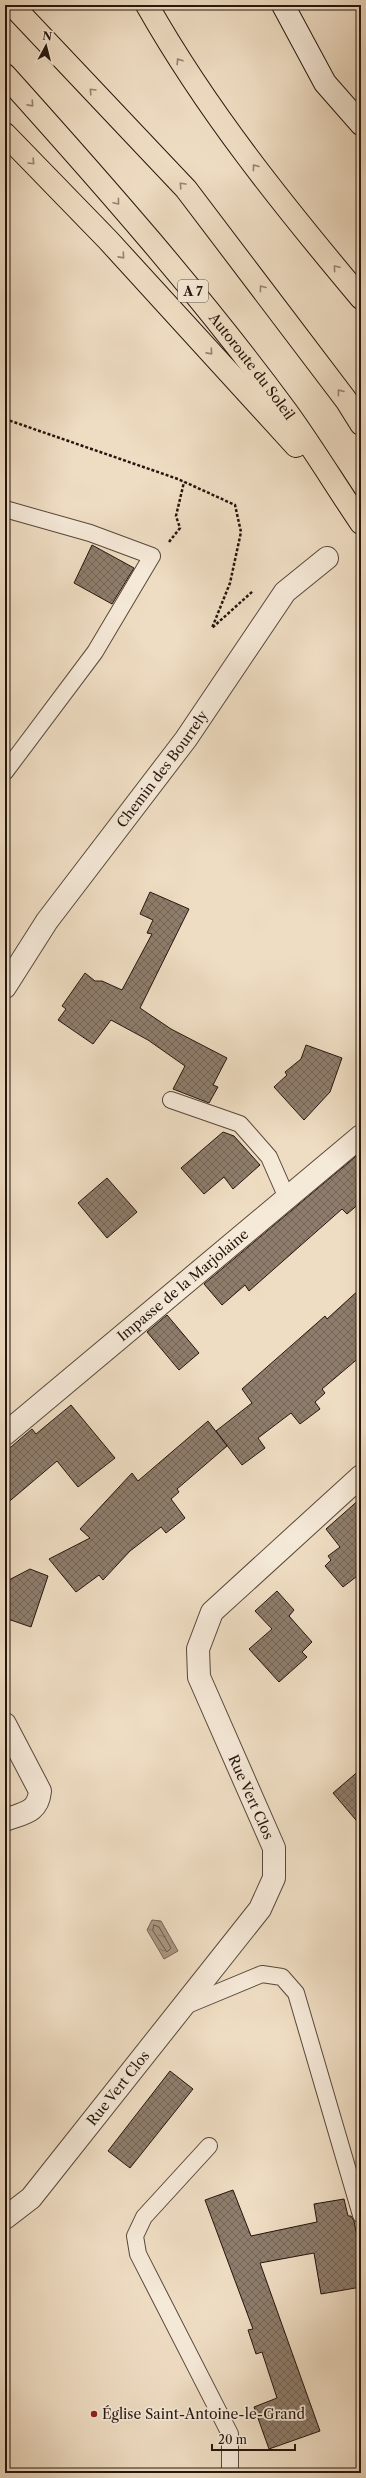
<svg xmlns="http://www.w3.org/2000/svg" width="366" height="2478" font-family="'Libre Caslon Text',serif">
  <defs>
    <pattern id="water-ripples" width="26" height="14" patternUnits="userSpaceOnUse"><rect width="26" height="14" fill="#aa9985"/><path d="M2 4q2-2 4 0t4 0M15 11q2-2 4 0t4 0" fill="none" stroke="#8a7c6b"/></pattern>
    <pattern id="building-cross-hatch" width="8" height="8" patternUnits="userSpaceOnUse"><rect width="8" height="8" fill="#8e7d6c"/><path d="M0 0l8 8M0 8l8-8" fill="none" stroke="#746557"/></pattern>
  </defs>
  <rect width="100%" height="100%" fill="#efddc3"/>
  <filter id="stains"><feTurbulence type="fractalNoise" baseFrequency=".005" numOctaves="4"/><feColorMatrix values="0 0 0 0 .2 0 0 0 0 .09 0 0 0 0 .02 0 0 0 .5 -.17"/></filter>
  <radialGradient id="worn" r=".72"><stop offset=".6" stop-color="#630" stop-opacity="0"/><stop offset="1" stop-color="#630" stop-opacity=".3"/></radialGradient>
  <path fill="url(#water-ripples)" stroke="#756555" d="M152,1920L161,1921L178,1951L164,1959L147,1930Z"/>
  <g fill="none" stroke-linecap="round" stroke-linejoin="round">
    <path stroke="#68584a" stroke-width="1" d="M154,1925L159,1927L171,1948L167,1952L153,1931Z"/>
  </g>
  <g fill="url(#building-cross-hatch)" stroke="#25160e">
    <path d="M92,545L134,568L112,604L74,583Z"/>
    <path d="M150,892L189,909L140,1008L171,1029L227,1058L213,1085L218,1087L209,1103L173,1089L185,1066L148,1040L111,1020L93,1044L58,1020L66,1009L62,1006L85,973L95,981H102L122,990L152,934L147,933L153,920L140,914Z"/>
    <path d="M306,1045L342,1058L330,1092L304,1120L274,1087L287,1075L285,1072L301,1059Z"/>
    <path d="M223,1132L234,1136L260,1165L233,1189L224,1177L204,1194L181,1168Z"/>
    <path d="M361,1152V1202L347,1214L342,1209L249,1291L245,1285L222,1305L204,1284Z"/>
    <path d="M107,1178L137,1212L107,1238L78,1203Z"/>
    <path d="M361,1288V1356L322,1389L325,1393L315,1402L320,1409L300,1424L291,1413L258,1438L265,1448L242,1465L216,1431L252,1403L242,1389L325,1316L327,1319Z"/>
    <path d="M167,1315L199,1353L179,1370L147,1332Z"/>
    <path d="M71,1405L115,1458L78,1487L57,1461L5,1505V1452L32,1429L36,1434Z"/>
    <path d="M208,1421L227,1446L177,1489L179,1492L171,1499L185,1518L166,1533L161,1527L130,1551L103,1580L99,1575L76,1592L49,1559L90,1538L80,1529L132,1473L138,1481Z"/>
    <path d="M361,1498V1573L343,1587L325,1566L331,1560L328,1556L340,1547L326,1529Z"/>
    <path d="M30,1569L48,1576L31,1627L5,1618V1582Z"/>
    <path d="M277,1591L294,1610L289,1616L312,1642L302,1652L307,1657L279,1682L249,1649L272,1629L255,1611Z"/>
    <path d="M361,1769V1826L333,1793Z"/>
    <path d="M170,2071L193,2089L130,2168L108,2151Z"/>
    <path d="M233,2190L251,2236L317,2222L314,2204L344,2199L348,2216H351L354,2221L358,2242L361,2241V2287L321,2294L314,2253L260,2263L320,2431L269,2449L254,2407L277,2398L262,2352L256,2354L248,2330L253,2329L205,2200Z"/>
  </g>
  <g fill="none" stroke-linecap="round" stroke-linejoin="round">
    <g stroke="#58483b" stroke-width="18">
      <g id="lane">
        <path d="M5,509L90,533L152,556L95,652L5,772"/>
        <path d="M171,1100L240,1124L269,1157L287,1198"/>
        <path d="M185,2006L262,1974L282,1977L296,1993L361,2215"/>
        <path d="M209,2146L144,2217L135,2236L138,2254L230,2434V2473"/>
      </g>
    </g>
    <g stroke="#58483b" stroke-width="24">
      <g id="street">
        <path id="s1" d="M5,987L47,921L186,739L285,592L327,558"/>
        <path id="s2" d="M5,1434L361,1136"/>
        <path d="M5,1724L40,1791C38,1813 23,1813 5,1820"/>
        <path id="s3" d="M5,2218L31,2198L260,1909L274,1878V1848L199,1677L198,1649L212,1612L361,1476"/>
      </g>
    </g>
    <g stroke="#25160e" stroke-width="24">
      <path id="secondary" d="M283,5L325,83L361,124"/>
    </g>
    <g stroke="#25160e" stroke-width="24">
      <g id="highway">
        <path d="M12,5L186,189L346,400L361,424"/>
        <path d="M147,5C207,111 283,205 361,298"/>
        <path id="s4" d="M5,75C103,184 200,294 287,412C313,448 336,486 361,523"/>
        <path d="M5,134L108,240L296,446"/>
      </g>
    </g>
    <g stroke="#25160e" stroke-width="2.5" stroke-dasharray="3 2" stroke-linecap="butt">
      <path d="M5,419L178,479L235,505L241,532L230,583L212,628L253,591"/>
      <path d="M169,542L180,528L176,516L184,482"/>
    </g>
    <use href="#lane" stroke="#f5e9d8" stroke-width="16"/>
    <use href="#street" stroke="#f5e9d8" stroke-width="22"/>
    <use href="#secondary" stroke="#f5e9d8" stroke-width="22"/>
    <use href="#highway" stroke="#efddc3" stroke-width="22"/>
  </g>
  <defs><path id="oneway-chevron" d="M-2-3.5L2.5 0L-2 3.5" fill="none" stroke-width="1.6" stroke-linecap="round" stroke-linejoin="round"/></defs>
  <g stroke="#948372">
    <use href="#oneway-chevron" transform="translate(179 61) rotate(-123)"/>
    <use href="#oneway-chevron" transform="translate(92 91) rotate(-134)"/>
    <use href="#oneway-chevron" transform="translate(31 104) rotate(48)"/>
    <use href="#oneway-chevron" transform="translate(32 162) rotate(46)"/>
    <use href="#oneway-chevron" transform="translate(255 167) rotate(-127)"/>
    <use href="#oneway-chevron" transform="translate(182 185) rotate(-133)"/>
    <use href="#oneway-chevron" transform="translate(117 202) rotate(50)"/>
    <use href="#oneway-chevron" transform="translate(122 256) rotate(48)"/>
    <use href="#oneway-chevron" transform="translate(336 268) rotate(-130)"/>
    <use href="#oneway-chevron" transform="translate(262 288) rotate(-127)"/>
    <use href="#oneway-chevron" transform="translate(210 352) rotate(48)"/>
    <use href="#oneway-chevron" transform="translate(340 392) rotate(-127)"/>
  </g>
  <circle fill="#8f2418" stroke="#f5e9d8" stroke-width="1.5" cx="94" cy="2414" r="4"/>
  <g text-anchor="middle" stroke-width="3.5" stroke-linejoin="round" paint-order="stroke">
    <rect fill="#f5e9d8" stroke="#63554b" stroke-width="1" x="178" y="280" width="30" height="22" rx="3"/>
    <g font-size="13" font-weight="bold" fill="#25160e">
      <text x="193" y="296">A 7</text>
    </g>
    <g font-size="14" fill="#25160e" stroke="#f5e9d8">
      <text dy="5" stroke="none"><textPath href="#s4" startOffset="382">Autoroute du Soleil</textPath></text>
      <text dy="5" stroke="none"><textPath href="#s1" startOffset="269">Chemin des Bourrely</textPath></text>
      <text dy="5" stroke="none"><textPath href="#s2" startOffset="232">Impasse de la Marjolaine</textPath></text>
      <text transform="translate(251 1797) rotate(66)" y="5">Rue Vert Clos</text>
      <text dy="5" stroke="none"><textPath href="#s3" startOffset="173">Rue Vert Clos</textPath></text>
    </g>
    <g font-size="14" fill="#25160e" stroke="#f5e9d8" text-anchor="start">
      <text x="102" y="2419">Église Saint-Antoine-le-Grand</text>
    </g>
  </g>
  <rect width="366" height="2478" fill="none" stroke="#efddc3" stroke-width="20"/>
  <rect x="6" y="6" width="354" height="2466" fill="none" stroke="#25160e" stroke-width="2"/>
  <rect x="10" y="10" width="346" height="2458" fill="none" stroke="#25160e"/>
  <g transform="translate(46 46) rotate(7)" stroke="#f5e9d8" stroke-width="3" paint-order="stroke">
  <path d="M0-3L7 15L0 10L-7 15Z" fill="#25160e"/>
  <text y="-6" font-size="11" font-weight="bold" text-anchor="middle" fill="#25160e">N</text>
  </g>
  <path d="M212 2444v6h83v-6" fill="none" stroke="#25160e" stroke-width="2"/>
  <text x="218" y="2444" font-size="12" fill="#25160e" stroke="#f5e9d8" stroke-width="3" paint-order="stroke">20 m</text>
  <rect width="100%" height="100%" filter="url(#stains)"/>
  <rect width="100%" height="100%" fill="url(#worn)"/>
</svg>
